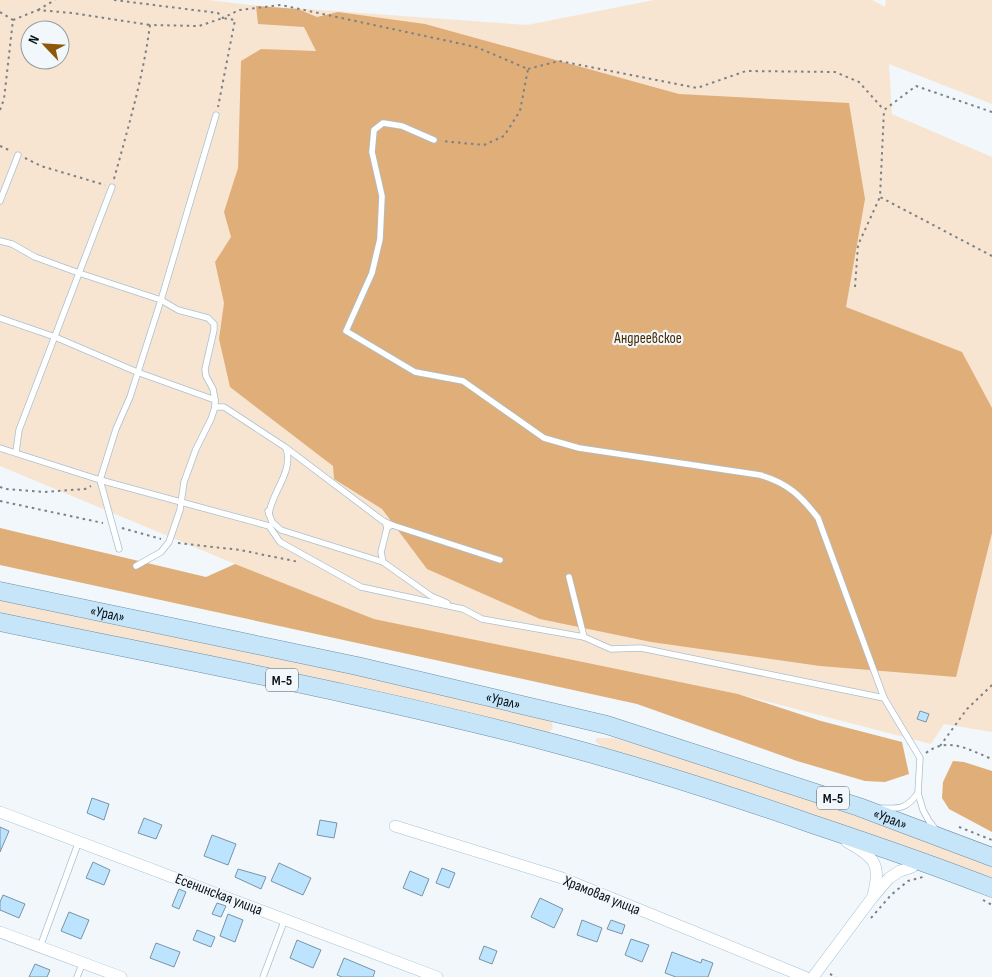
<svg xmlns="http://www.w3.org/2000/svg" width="992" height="977" font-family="'Sofia Sans Condensed',sans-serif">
  <rect width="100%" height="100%" fill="#f1f7fb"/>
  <g fill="#f8e5d1" fill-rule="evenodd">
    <path d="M0,0H209L250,5L527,25L654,0H872L885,7L886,0H992V104L889,64L892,114L992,157V732L944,724L931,744L738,694L374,619L235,564L0,466ZM30,30H60V60H30Z"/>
    <path d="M0,597L125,623L543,716L552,723L553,728L549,732L537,733L0,615Z"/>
    <path d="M597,738H614L741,776L992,864V881L708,781L602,747L595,741Z"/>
  </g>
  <g fill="#e0ae78">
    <path d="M256,6L298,9L317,17L338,12L425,24L679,94L849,103L865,199L846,307L962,352L992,408V533L956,677L820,666L651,642L540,619L427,569L382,509L334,479L333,466L230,387L219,339L224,303L215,262L231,237L224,212L238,168L241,61L261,49L316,51L304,27L258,24Z"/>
    <path d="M0,528L206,577L235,564L374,619L738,694L821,721L902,742L909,774L885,782L865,781L797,761L637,704L0,565Z"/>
    <path d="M953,761L964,762L992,771V832L949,809L942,798L943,782Z"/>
  </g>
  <g fill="#bde4fe" stroke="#7994a6">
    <path d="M920,711L929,714L926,722L917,719Z"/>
    <path d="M92,798L109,804L104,820L87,813Z"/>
    <path d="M144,818L162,825L156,839L138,833Z"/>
    <path d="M320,820L337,823L334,838L317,835Z"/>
    <path d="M0,827L9,831L0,852Z"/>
    <path d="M212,835L236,844L228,865L204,856Z"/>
    <path d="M93,862L110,870L104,885L86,878Z"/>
    <path d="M279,863L311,878L303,895L271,881Z"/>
    <path d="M442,868L455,873L449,888L436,883Z"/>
    <path d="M238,869L266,877L261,889L235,877Z"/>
    <path d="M410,871L429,879L422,896L403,888Z"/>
    <path d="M179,889L186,892L179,909L172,906Z"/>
    <path d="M3,895L25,904L19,918L0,910V902Z"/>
    <path d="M540,898L563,909L554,928L531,917Z"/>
    <path d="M217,903L226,906L221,917L212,914Z"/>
    <path d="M69,912L89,920L81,939L61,931Z"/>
    <path d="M228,914L243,920L235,942L220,936Z"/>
    <path d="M582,920L602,928L597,942L577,935Z"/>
    <path d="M611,920L625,925L622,934L607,929Z"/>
    <path d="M197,930L215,937L211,947L193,940Z"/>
    <path d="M631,939L649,945L642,962L625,955Z"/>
    <path d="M297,940L321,950L313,968L290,958Z"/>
    <path d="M156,943L180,952L174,967L150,958Z"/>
    <path d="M484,946L497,951L492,964L479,959Z"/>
    <path d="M672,952L701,963L702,959L713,963L708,977H676L665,973Z"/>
    <path d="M344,958L375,971L373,977H342L337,975Z"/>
    <path d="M35,964L50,970L47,977H29Z"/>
  </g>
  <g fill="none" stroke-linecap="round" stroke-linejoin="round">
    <g stroke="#a5c1d4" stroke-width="7">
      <g id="service">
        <path d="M434,140L402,126L383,123L374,130L372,152L382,196L380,239L372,273L346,331L415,372L463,381L544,438L579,448L760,475C788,483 801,496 818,518L884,698"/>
        <path d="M0,201L18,155"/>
        <path d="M0,241L12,244L35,257L79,273L161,300L178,310L208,318L214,324V330L205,369L206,376L213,389L215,400V407L211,419L196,449L184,482L180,510L169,542L161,552L136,566"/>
        <path d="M0,318L55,337L137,372L215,400"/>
        <path d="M215,407H224L285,447L383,521L392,525"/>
        <path d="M0,448L100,480L269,526L280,542L361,587L463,609L482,619L584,637L611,649L641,648L884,698L920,758L918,793L923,810L929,821L936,830"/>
        <path d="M16,452L19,430L112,187"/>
        <path d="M268,511L272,522L281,530L383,562L431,596L447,603"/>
        <path d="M269,514C272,491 294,472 286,448"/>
        <path d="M387,528L392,525L500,560"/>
        <path d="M119,549L100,480L116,429L130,397L161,300L216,115"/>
        <path d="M383,562L381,552L387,528L386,525"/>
        <path d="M569,577L584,637"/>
        <path d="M882,808C901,809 907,808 918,793"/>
        <path d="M40,947L79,841"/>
        <path d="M77,977L83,962"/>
        <path d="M263,977L285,919"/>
      </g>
    </g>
    <g stroke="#a5c1d4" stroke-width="12">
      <g id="minor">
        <path d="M0,812L437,977"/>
        <path d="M395,826L562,878L805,977"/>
        <path d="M847,842C876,858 881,864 873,896"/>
        <path d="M0,932L121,977"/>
        <path d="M813,977L872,898L889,878L900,871L912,867"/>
      </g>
    </g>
    <g stroke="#6c8fa7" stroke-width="19">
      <g id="primary">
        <path id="s1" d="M0,591L357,666L607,725L859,807L992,857"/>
        <path d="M0,622C187,661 376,696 560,745C645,768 729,795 812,824C872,844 933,865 992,888"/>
      </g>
    </g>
    <g stroke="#7a8287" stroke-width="2" stroke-dasharray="2.5 4" stroke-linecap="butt">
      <path d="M114,0L218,13L223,18L239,10L281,5L476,47L528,69L520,111L504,136L484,145L441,141"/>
      <path d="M38,10L55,0"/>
      <path d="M0,12L13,20L4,99L0,110"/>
      <path d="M13,20L38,10L72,13L150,25"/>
      <path d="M528,69L559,61L697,88L746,71L835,72L859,82L884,110"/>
      <path d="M992,112L916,86L884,110L880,197L992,256"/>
      <path d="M0,146L11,151"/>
      <path d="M25,158L41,166L105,185"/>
      <path d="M114,179C128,128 143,78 150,25L199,26L223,18L235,20L218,107"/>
      <path d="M855,287L858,245L880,197"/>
      <path d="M0,487L5,489L45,492L85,489L91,486"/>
      <path d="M0,501L103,523"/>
      <path d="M122,528L161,539"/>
      <path d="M178,543L240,550L299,562"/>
      <path d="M940,746L967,709L992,685"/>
      <path d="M926,753C948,736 969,750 992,759"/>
      <path d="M959,827L992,840"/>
      <path d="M983,900L992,905"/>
      <path d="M871,918L891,895L908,881L923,877"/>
      <path d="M830,974L836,977"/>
    </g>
    <use href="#service" stroke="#fff" stroke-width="5.5"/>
    <use href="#minor" stroke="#fff" stroke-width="11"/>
    <use href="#primary" stroke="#c7e5f8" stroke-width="18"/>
  </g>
  <g text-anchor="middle" stroke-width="4.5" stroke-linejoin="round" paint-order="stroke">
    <g fill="#f1f7fb" stroke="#4e575d" stroke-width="1">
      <rect x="266" y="668.5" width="32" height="23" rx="4"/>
      <rect x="817" y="786.5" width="32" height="23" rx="4"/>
    </g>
    <g font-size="14" font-weight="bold" fill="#081219">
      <text x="282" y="685">М-5</text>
      <text x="833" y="803">М-5</text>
    </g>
    <g font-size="15" fill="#4b2b00" stroke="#f1f7fb">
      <text x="648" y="343">Андреевское</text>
    </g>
    <g font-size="15" fill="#081219" stroke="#f1f7fb">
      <text dy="5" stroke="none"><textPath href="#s1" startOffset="110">«Урал»</textPath></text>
      <text dy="5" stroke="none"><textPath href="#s1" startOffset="515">«Урал»</textPath></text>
      <text dy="5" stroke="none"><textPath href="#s1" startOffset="920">«Урал»</textPath></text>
      <text transform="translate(219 894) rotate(21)" y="5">Есенинская улица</text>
      <text transform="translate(602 895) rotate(22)" y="5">Храмовая улица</text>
    </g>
  </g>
  <g transform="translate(45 45) rotate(295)"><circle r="24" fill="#f1f7fb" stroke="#949ba1"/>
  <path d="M0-4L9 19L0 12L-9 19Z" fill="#8e580a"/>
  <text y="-8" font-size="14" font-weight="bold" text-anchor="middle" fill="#081219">N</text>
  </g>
</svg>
